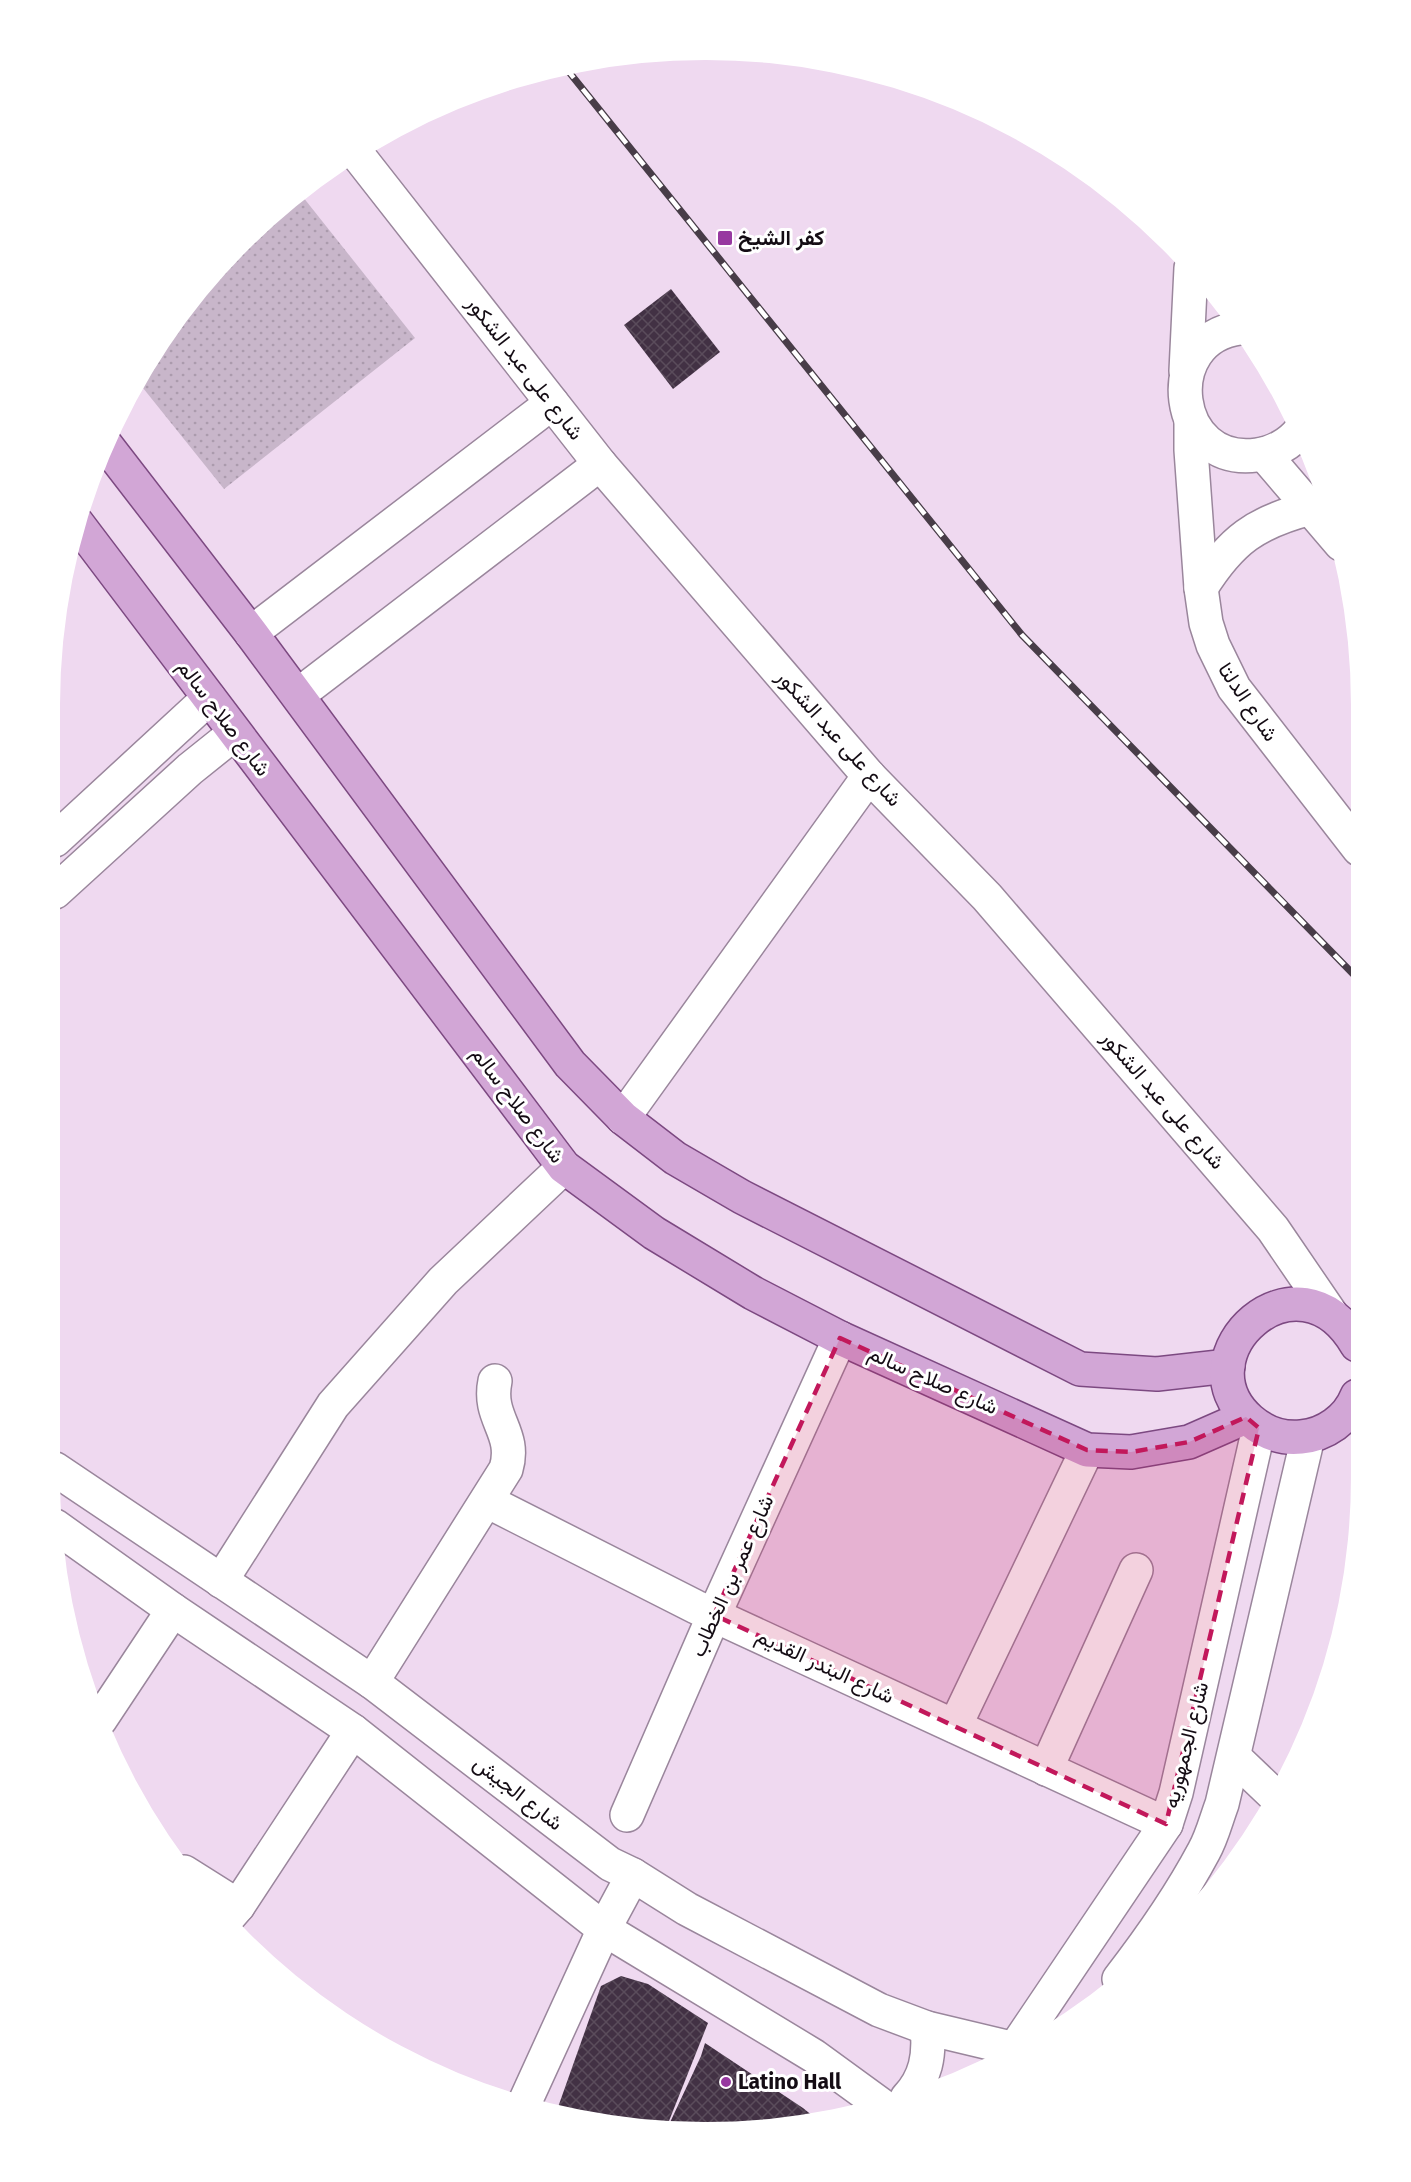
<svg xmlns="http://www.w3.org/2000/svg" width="1411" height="2182" font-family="'Fira Sans',Vazirmatn,sans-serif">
  <defs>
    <pattern id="garden-dots" width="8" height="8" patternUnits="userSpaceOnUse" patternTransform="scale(1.5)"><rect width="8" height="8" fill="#c8b6ca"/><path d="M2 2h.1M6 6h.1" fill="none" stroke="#ab9bad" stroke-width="1.8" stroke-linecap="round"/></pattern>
    <pattern id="building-cross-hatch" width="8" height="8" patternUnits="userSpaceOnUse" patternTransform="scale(1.5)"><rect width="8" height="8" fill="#423144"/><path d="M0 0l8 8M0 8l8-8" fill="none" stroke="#5a4c5b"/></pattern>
  </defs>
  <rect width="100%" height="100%" fill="#efd9f0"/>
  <path fill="url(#garden-dots)" d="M299,192L415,338L224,489L139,383L212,273Z"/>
  <g fill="url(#building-cross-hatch)">
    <path d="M671,289L720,352L673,389L624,325Z"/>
    <path d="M621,1976L648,1984L708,2023L665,2131L557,2110L601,1986Z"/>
    <path d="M705,2043L803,2108L819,2121L791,2127L793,2121L789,2127L666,2131L701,2056Z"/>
  </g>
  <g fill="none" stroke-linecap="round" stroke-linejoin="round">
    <g stroke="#9a869c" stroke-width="36">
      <g id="minor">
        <path d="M357,154L600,464L869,776L987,897L1273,1229L1331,1314"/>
        <path d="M1240,328C1157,339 1173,467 1257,455C1273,453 1290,444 1300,431"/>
        <path d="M1186,371L1191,268"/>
        <path d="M1191,421V450L1201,588L1206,623L1213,645L1234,688L1359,849"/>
        <path d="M1264,454L1341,544"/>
        <path d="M1201,588C1231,540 1256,522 1311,508"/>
        <path d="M251,633L552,403"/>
        <path d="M298,695L600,464"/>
        <path d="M55,840L209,698"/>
        <path d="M55,892L190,769L235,733"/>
        <path d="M623,1118L869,776"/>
        <path d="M55,1469L372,1682L610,1864L633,1875L687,1909L879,2010L927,2028L1015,2049"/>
        <path d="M487,1501L696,1607L1166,1824"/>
        <path d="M55,1526L173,1610L353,1731L604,1929L814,2056L884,2107"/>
        <path d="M221,1581L333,1405L443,1281L564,1167"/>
        <path d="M372,1682L506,1469C517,1432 487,1419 495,1381"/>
        <path d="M100,1720L173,1610"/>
        <path d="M955,1726L1087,1450"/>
        <path d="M1234,1757L1277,1798"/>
        <path d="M1046,1769L1136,1570"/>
        <path d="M627,1815L714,1615L840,1338"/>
        <path d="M184,1872L238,1906"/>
        <path d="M225,1921L238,1906L353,1731"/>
        <path d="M1119,1979C1150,1939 1180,1896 1204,1851C1212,1837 1216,1820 1222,1804L1308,1437"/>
        <path d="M1009,2057L1166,1824L1176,1793L1259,1428"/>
        <path d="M907,2098C926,2078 930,2055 927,2028"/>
        <path d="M524,2104L604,1929L633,1875"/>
      </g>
    </g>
    <g stroke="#7c4981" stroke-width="36">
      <g id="major">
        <path d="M106,445L251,633L570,1064L623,1118L675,1158L742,1197L1080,1369L1157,1374L1228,1366"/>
        <path d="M77,523L564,1167L654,1233L753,1293L840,1338L1087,1450L1131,1452L1189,1442L1246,1417"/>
        <path d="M1357,1396C1348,1419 1325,1435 1301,1437C1282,1439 1265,1433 1250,1420C1177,1356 1298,1243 1357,1345"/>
      </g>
    </g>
    <use href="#minor" stroke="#fff" stroke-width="33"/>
    <use href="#major" stroke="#d2a6d6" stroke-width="33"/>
    <g stroke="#483d48" stroke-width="7">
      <path id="rail" d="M565,67L1022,635L1359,980"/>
    </g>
    <use href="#rail" stroke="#fff" stroke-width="4.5" stroke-dasharray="14" stroke-linecap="butt"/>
  </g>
  <path fill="#c2185b" fill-opacity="0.2" stroke="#c2185b" stroke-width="4.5" stroke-dasharray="12 8" stroke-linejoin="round" d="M840,1338L1087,1450L1131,1452L1189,1442L1246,1417L1259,1428L1166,1824L714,1615Z"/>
  <g fill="#9738a0" stroke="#fff" stroke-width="2">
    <rect x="717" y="230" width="16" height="16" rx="3"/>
    <circle cx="726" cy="2082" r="6"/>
  </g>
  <g text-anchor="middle" stroke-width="6" stroke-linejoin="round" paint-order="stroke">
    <g font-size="21" font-weight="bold" fill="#140c14" stroke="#fff" text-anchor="start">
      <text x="738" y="245">كفر الشيخ</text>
      <text x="738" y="2089">Latino Hall</text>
    </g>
    <g font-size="21" fill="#140c14" stroke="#fff">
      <text transform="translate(525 368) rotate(52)" y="7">شارع على عبد الشكور</text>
      <text transform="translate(1248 702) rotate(56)" y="7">شارع الدلتا</text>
      <text transform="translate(224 718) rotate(53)" y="7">شارع صلاح سالم</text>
      <text transform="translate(839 738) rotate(48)" y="7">شارع على عبد الشكور</text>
      <text transform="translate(1163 1100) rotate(49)" y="7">شارع على عبد الشكور</text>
      <text transform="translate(518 1105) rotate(53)" y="7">شارع صلاح سالم</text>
      <text transform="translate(933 1380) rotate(24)" y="7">شارع صلاح سالم</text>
      <text transform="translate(732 1576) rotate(-66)" y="7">شارع عمر بن الخطاب</text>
      <text transform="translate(825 1666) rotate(25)" y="7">شارع البندر القديم</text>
      <text transform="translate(1186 1745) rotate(-76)" y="7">شارع الجمهوريه</text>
      <text transform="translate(518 1793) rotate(38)" y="7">شارع الجيش</text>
    </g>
  </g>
  <path d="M0 0H1411V2182H0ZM705 60H706A645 645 0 0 1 1351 705V1477A645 645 0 0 1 706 2122H705A645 645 0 0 1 60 1477V705A645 645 0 0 1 705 60Z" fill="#fff" fill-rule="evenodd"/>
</svg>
